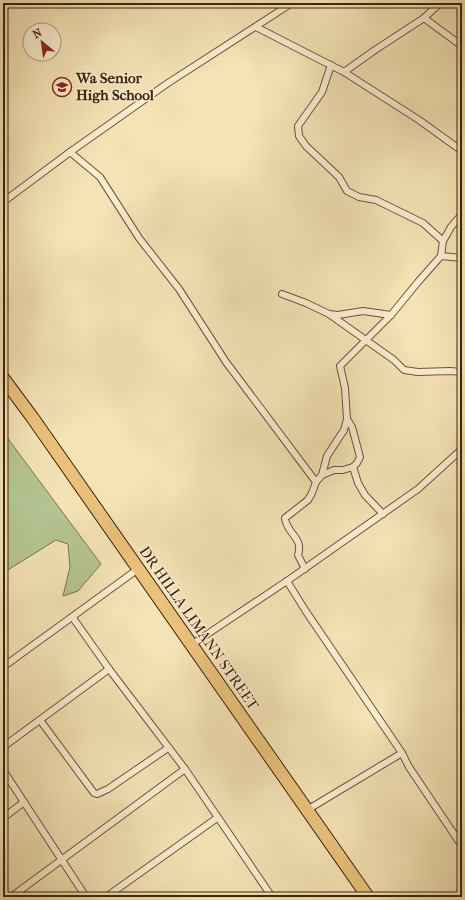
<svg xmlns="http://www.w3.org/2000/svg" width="465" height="900" font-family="'IM FELL French Canon',serif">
  <rect width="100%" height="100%" fill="#f4e3b5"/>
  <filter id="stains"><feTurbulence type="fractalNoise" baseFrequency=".005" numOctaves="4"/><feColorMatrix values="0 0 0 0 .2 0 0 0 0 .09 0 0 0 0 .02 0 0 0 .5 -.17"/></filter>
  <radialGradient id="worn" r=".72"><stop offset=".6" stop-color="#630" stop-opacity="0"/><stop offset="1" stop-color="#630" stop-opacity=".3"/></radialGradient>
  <path fill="#b4c593" stroke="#7a7450" d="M3,432L101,564L78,591L63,596L70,567L68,544L56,540L3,573Z"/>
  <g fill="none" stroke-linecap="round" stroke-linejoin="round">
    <g stroke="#6c5238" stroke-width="8">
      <g id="street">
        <path d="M424,18L462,46"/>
        <path d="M256,27L344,72L419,120L462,151"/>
        <path d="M331,65L322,92L298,126L299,136L306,146L339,177L347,191L359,197L376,200L423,223L443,241"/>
        <path d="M344,72L375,50L424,18L440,3"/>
        <path d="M70,152L100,177L139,238L179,289L226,362L316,482"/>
        <path d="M3,202L70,152L168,83L292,3"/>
        <path d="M441,256L462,258"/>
        <path d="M282,294L306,303L329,314L338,315L363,311L391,315"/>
        <path d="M329,314L394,360L404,370L418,372L450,371L462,372"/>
        <path d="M353,467L358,483L365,495L383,514"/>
        <path d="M322,475L327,456L344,430L347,419"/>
        <path d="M305,569L298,555C304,538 286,533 285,518L308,500L312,493L316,482L322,475L334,470H343L353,467L357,463L360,457L352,427L347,419L345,388L340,366L391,315L418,282L441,256L443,241L451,227L462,214"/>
        <path d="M287,581L305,610L402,753L409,767L462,846"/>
        <path d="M73,618L109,669L185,769L272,897"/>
        <path d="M191,645L287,581L418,489L462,449"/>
        <path d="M3,667L138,569"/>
        <path d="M40,720L94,793L97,794L108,789L168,748"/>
        <path d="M3,747L109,669"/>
        <path d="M3,770L86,897"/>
        <path d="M307,810L402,753"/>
        <path d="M3,818L24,802"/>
        <path d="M11,897L185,769"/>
        <path d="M106,897L217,818"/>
      </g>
    </g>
    <g stroke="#3f220e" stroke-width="14">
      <path id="highway" d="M3,378L32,417L368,897"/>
    </g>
    <use href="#street" stroke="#f8edcf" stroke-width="6"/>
    <use href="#highway" stroke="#eac27a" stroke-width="12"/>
  </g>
  <defs>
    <g id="school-ring" transform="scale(1)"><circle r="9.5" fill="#f8edcf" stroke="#8f2418" stroke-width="1.5"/><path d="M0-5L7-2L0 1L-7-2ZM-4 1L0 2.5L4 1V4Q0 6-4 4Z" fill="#8f2418"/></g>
  </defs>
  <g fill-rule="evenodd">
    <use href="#school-ring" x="62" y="87"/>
  </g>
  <g text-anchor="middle" stroke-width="3" stroke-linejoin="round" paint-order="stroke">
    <g font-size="15" font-weight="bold" fill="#3f220e" stroke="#f8edcf" text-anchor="start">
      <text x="76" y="83">Wa Senior<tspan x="76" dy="17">High School</tspan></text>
    </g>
    <g font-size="15" fill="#3f220e" stroke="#f8edcf">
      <text transform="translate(199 628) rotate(55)" y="5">DR HILLA LIMANN STREET</text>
    </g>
  </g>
  <rect width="465" height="900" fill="none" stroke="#f4e3b5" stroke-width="16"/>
  <rect x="4" y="4" width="457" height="892" fill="none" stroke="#3f220e" stroke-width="2"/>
  <rect x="8" y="8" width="449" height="884" fill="none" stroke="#3f220e"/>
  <g transform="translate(42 42) rotate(331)"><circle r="19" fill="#f8edcf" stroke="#ae9c82"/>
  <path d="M0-3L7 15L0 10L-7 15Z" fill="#8f2418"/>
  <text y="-6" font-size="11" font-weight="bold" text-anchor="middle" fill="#3f220e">N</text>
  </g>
  <rect width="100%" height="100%" filter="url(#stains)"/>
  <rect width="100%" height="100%" fill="url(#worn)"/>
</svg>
